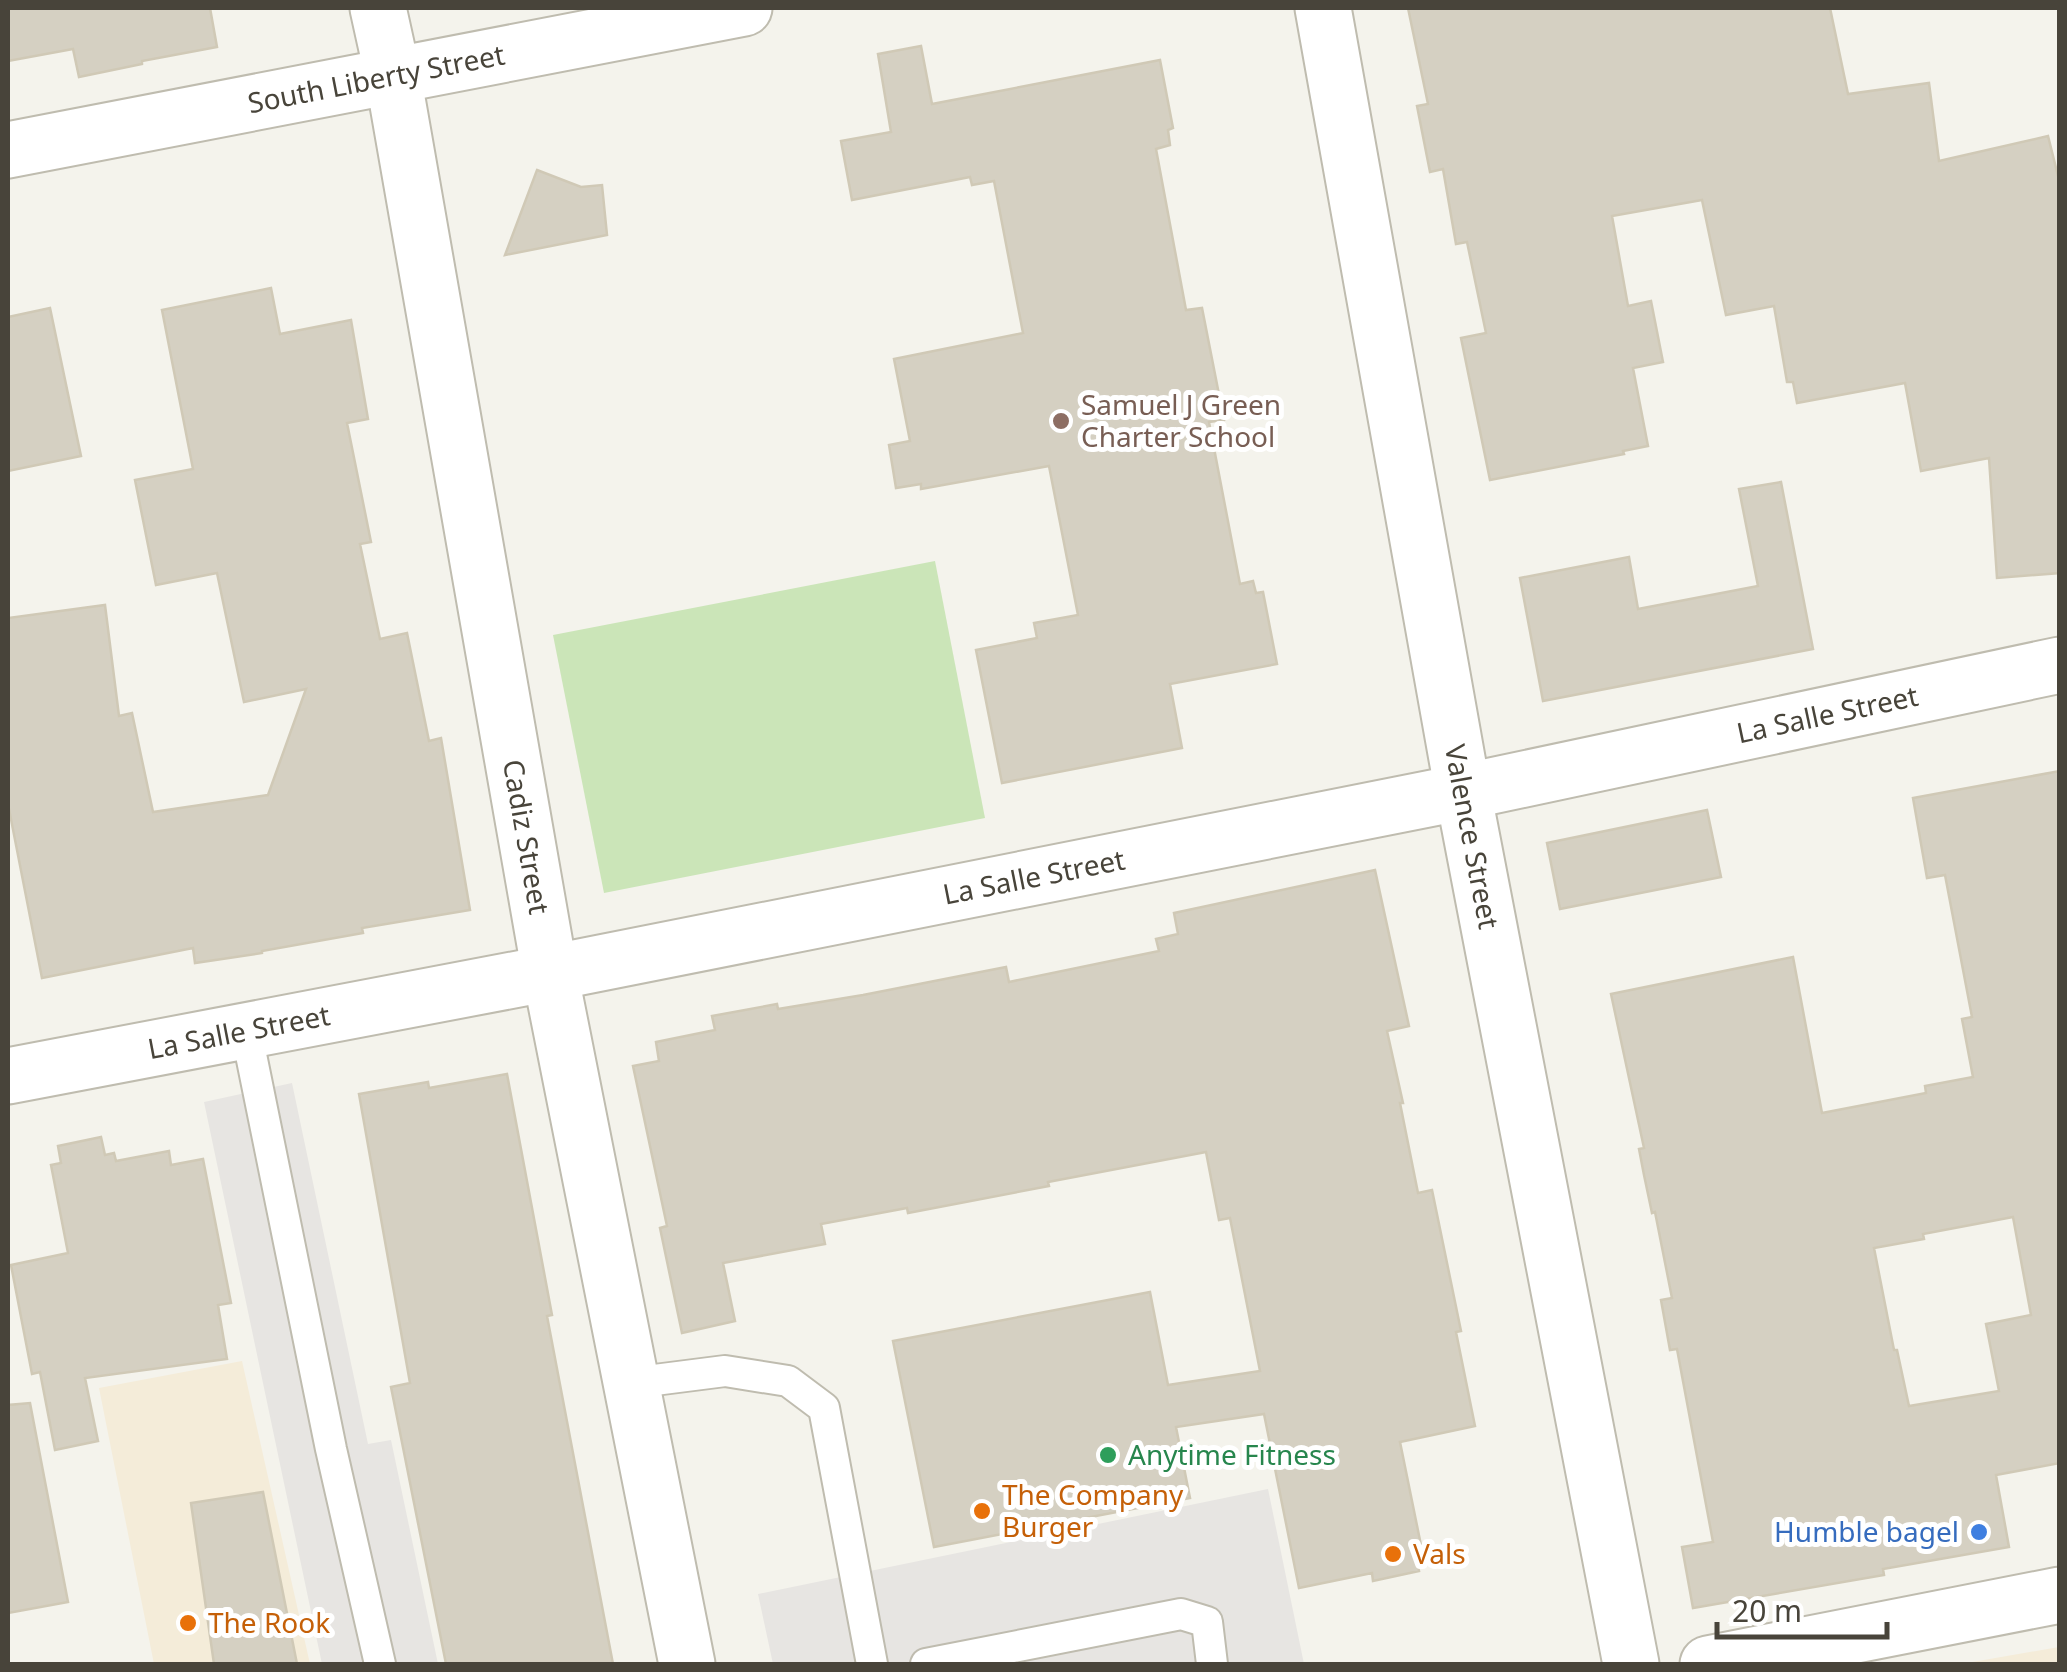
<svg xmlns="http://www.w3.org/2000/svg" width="2067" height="1672" font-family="'Noto Sans',sans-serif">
  <rect width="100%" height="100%" fill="#f4f3ec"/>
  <g fill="#f4ecd9">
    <path d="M242,1361L310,1664H154L99,1388Z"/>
    <path d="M2059,1647V1664H1961Z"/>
  </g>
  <path fill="#cbe5b8" d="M935,561L985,818L604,893L553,635Z"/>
  <g fill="#e7e5e2">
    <path d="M292,1083L368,1444L391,1440L438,1664H322L204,1102Z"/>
    <path d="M1268,1489L1304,1664H773L758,1594Z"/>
  </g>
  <g fill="#d5d0c2" stroke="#d0c9b6" stroke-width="2.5" fill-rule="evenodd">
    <path d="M8,8H210L217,47L142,61V64L79,77L73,49L8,61Z"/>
    <path d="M1408,8H1830L1848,94L1929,83L1939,161L2048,136L2060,184V573L1997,578L1989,458L1921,471L1905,383L1797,403L1793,382H1787L1774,306L1726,315L1702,200L1612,216L1628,306L1651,301L1663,362L1633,368L1648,446L1623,451L1624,454L1490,480L1461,338L1486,333L1467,242L1456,244L1443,169L1430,172L1417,106L1428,104Z"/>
    <path d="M921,46L932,104L1160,60L1173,128L1168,130L1170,145L1156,149L1186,310L1202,308L1224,420L1209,422L1240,584L1253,581L1256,593L1263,592L1277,664L1170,684L1182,748L1002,783L976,650L1037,638L1034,623L1078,615L1049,466L921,489V484L896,488L889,445L910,441L894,359L1023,333L994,181L972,185L970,177L852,200L841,141L891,132L878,54Z"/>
    <path d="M537,170L581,187L602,185L607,235L505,255Z"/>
    <path d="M271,288L280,334L351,320L368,419L347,423L371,542L360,544L380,639L407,633L429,741L441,738L470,910L362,928L363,933L262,951V953L195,963L193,948L42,978L8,804V618L105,605L119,716L132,713L153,812L268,795L306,689L244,702L217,573L156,585L135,480L193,469L162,310Z"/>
    <path d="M50,308L81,456L8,471V317Z"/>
    <path d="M1781,482L1813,649L1543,701L1520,578L1629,557L1638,609L1758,586L1739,489Z"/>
    <path d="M2060,771V1463L1996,1475L2009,1547L1883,1569L1884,1575L1693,1608L1682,1547L1713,1542L1677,1349L1670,1350L1661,1300L1672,1298L1655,1212L1652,1213L1644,1175L1639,1149L1644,1148L1611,994L1793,957L1822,1113L1926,1093L1925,1086L1973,1077L1962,1019L1972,1017L1945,875L1927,878L1913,798ZM2013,1217L2031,1315L1986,1324L1999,1391L1909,1406L1897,1350H1894L1874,1248L1924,1239L1923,1234Z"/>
    <path d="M1707,810L1721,877L1560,909L1547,843Z"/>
    <path d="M1375,870L1409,1026L1387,1031L1403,1103H1400L1418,1193L1432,1190L1461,1331L1456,1332L1475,1426L1400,1442L1424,1560L1417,1562L1419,1571L1373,1581L1372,1573L1299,1588L1264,1414L1176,1427L1190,1498L934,1547L893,1341L1150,1292L1168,1385L1260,1371L1230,1218L1219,1220L1206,1152L1048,1182L1049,1186L908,1213L907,1208L821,1224L825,1244L723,1263L735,1321L682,1333L660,1228L667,1226L633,1066L659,1061L656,1042L715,1030L712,1016L777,1004L778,1009L863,995L1006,967L1009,982L1159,951L1156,939L1178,934L1174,913Z"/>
    <path d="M507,1074L552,1315L547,1316L613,1664H446L391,1387L410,1383L359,1094L428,1082L429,1088Z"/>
    <path d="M101,1137L105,1155L114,1153L116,1161L169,1151L171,1165L203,1159L231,1303L218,1305L227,1359L85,1378L98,1441L55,1450L40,1372L32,1374L11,1265L68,1253L51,1165L61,1163L58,1146Z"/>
    <path d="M30,1403L68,1602L8,1613V1405Z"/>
    <path d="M263,1492L297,1664H214L191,1503Z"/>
  </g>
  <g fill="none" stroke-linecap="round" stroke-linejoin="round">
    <g stroke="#bfbcaf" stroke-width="34">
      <g id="service">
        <path d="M246,1030L331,1449L380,1664"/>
        <path d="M631,1383L725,1371L788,1381L824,1408L872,1664"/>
        <path d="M926,1664L1181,1614L1207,1622L1212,1664"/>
      </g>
    </g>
    <g stroke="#bfbcaf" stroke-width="59">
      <g id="minor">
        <path id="s1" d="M378,8L393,76L550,973L687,1664"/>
        <path id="s2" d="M1323,8L1463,792L1631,1664"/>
        <path id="s3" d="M8,150L744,8"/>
        <path id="s4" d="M8,1076L550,973L1463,792L2060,665"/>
        <path d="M1708,1664L2060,1595"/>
      </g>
    </g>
    <use href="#service" stroke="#fff" stroke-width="30"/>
    <use href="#minor" stroke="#fff" stroke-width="55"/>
  </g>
  <circle fill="#8d6e63" stroke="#fff" stroke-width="4" cx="1061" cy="421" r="10"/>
  <circle fill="#2e9e5b" stroke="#fff" stroke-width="4" cx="1108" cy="1455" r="10"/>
  <g fill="#e8710a" stroke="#fff" stroke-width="4">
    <circle cx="982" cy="1511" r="10"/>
    <circle cx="1393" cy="1554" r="10"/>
    <circle cx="188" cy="1623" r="10"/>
  </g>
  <circle fill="#3f7fe0" stroke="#fff" stroke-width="4" cx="1979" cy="1532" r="10"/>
  <g text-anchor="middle" stroke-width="10" stroke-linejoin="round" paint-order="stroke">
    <g font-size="28" fill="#48443a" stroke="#fff">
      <text dy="10" stroke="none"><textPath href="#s3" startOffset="375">South Liberty Street</textPath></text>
      <text dy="10" stroke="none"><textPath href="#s4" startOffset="1855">La Salle Street</textPath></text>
      <text dy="10" stroke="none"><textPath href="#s1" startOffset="842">Cadiz Street</textPath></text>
      <text dy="10" stroke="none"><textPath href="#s2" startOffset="842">Valence Street</textPath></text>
      <text dy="10" stroke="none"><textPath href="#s4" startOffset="1045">La Salle Street</textPath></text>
      <text dy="10" stroke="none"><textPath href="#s4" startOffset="235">La Salle Street</textPath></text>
    </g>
    <g font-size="28" fill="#785e54" stroke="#fff" text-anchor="start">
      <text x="1081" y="415">Samuel J Green<tspan x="1081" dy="32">Charter School</tspan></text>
    </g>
    <g font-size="28" fill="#27864d" stroke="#fff" text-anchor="start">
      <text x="1128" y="1465">Anytime Fitness</text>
    </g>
    <g font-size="28" fill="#c56008" stroke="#fff" text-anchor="start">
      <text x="1002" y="1505">The Company<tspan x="1002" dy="32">Burger</tspan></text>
      <text x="1413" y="1564">Vals</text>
      <text x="208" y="1633">The Rook</text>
    </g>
    <g font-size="28" fill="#366cbe" stroke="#fff" text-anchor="end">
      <text x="1959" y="1542">Humble bagel</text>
    </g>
  </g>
  <rect width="2067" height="1672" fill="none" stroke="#48443a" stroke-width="20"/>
  <path d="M1717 1622v15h170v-15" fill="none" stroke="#48443a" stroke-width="5"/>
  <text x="1732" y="1622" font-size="30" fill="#48443a" stroke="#ffffff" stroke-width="8" paint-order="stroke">20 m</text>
</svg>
